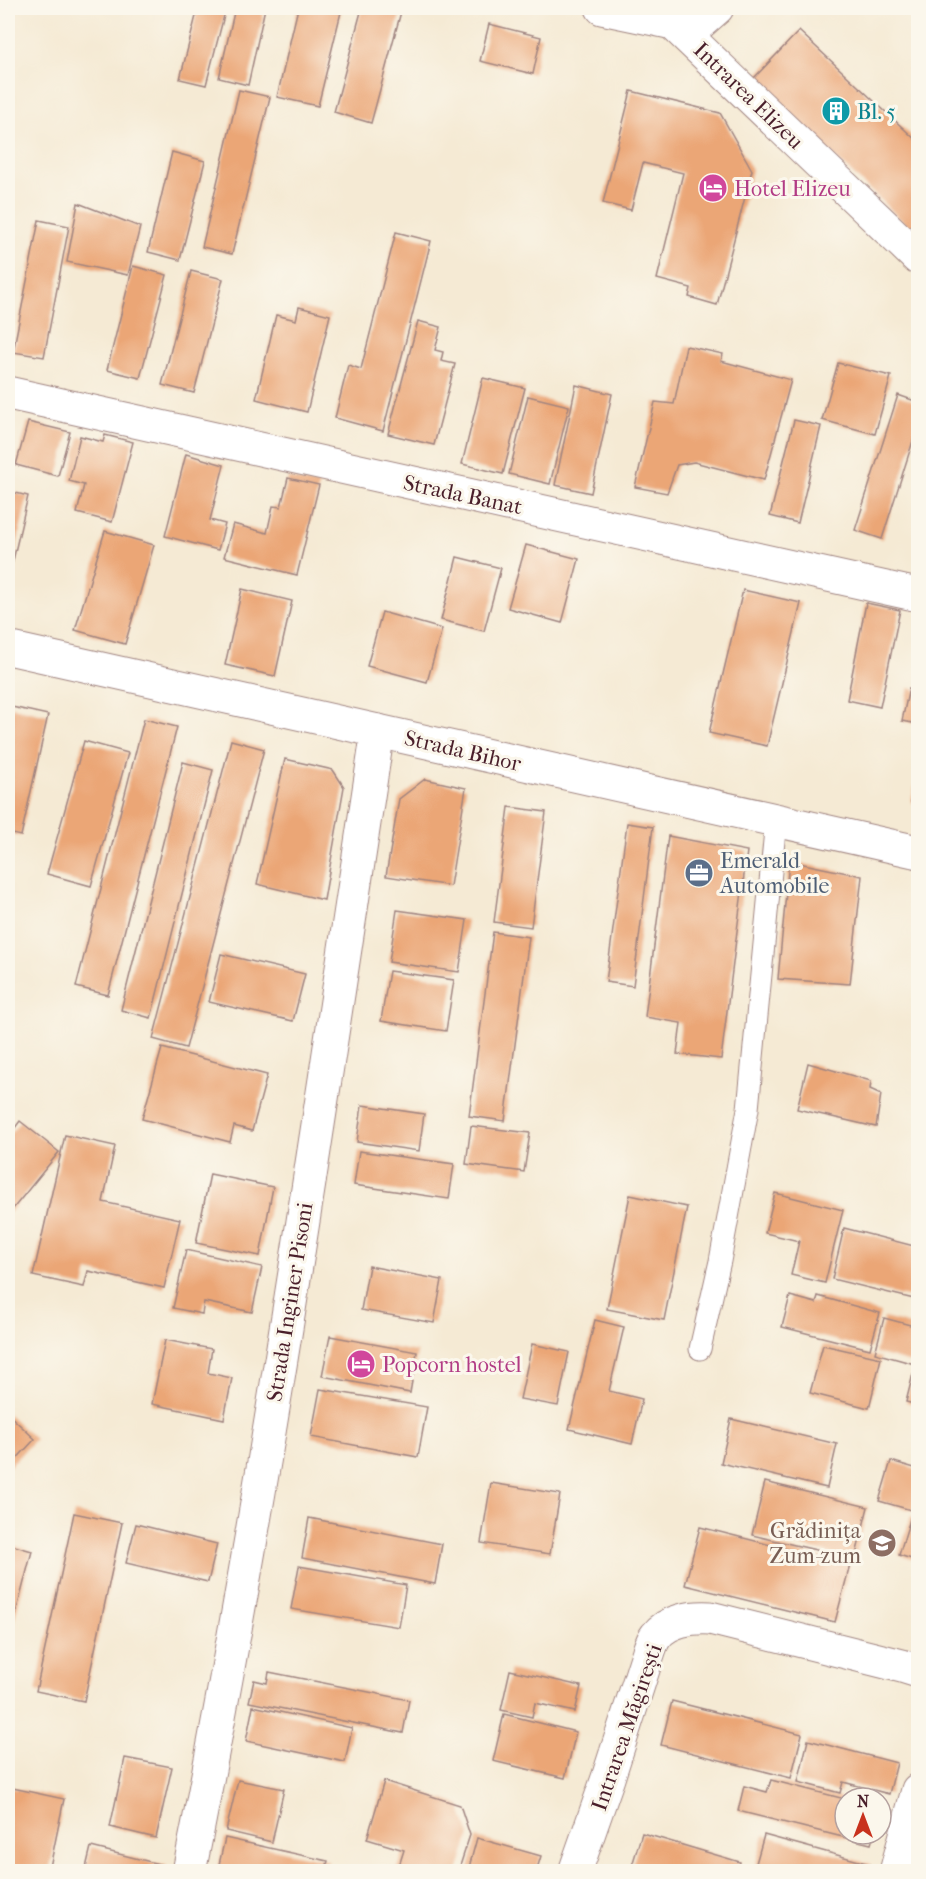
<svg xmlns="http://www.w3.org/2000/svg" width="926" height="1879" font-family="'IM FELL French Canon',serif">
  <rect width="100%" height="100%" fill="#fbf7ec"/>
  <filter id="ink" filterUnits="userSpaceOnUse"><feTurbulence type="fractalNoise" baseFrequency=".0167" numOctaves="2"/><feDisplacementMap in="SourceGraphic" scale="12" xChannelSelector="R" yChannelSelector="G"/><feConvolveMatrix kernelMatrix="1 2 1 2 8 2 1 2 1" color-interpolation-filters="sRGB"/></filter>
  <filter id="wash" filterUnits="userSpaceOnUse"><feTurbulence type="fractalNoise" baseFrequency=".008" numOctaves="4" result="noise"/><feDisplacementMap in="SourceGraphic" scale="24" xChannelSelector="R" yChannelSelector="G"/><feGaussianBlur stdDeviation="1.35" result="paint"/><feColorMatrix in="noise" values="0 0 0 0 0 0 0 0 0 0 0 0 0 0 0 0 0 1.4 0 .05"/><feComposite in="paint" operator="in"/></filter>
  <g filter="url(#wash)">
    <rect width="100%" height="100%" fill="#f5ead4"/>
    <g id="blocks">
      <g fill="#eba676">
        <path d="M198,8H226L206,85L180,79Z"/>
        <path d="M235,8H265L248,85L219,78Z"/>
        <path d="M298,8H342L318,106L277,97Z"/>
        <path d="M362,8H402L371,123L334,112Z"/>
        <path d="M489,24L541,37L533,74L480,61Z"/>
        <path d="M799,31L918,142V236L753,79Z"/>
        <path d="M239,90L270,97L232,254L202,247Z"/>
        <path d="M631,91L720,113L752,170L717,305L689,297L691,288L657,279L683,173L643,163L631,210L603,203Z"/>
        <path d="M172,152L205,161L180,260L148,252Z"/>
        <path d="M78,203L140,227L128,275L67,262Z"/>
        <path d="M39,220L69,226L44,357L13,352Z"/>
        <path d="M396,232L431,241L383,431L335,418L348,365L361,369Z"/>
        <path d="M133,266L167,275L140,378L107,370Z"/>
        <path d="M191,271L223,279L194,393L162,385Z"/>
        <path d="M299,307L330,315L307,412L256,399L276,315L296,320Z"/>
        <path d="M418,321L441,327L435,350L443,352L441,361L455,364L434,445L388,434Z"/>
        <path d="M686,346L723,354L721,361L791,380L764,480L694,462L677,465L667,493L635,487L655,402L674,404Z"/>
        <path d="M838,363L891,376L875,434L822,420Z"/>
        <path d="M483,378L525,388L503,474L462,464Z"/>
        <path d="M576,385L612,394L591,493L555,485Z"/>
        <path d="M898,395L918,402V425L882,539L855,530Z"/>
        <path d="M528,396L569,406L550,484L509,474Z"/>
        <path d="M794,420L821,426L798,523L770,516Z"/>
        <path d="M28,422L70,432L58,476L16,465Z"/>
        <path d="M105,435L133,442L112,522L77,513L84,485L69,481L80,436L103,442Z"/>
        <path d="M186,454L224,465L210,520L225,524L218,550L165,536Z"/>
        <path d="M288,478L319,485L297,575L224,557L233,524L267,533L273,506L281,507Z"/>
        <path d="M8,491L28,496L8,582Z"/>
        <path d="M105,531L154,545L125,644L75,630Z"/>
        <path d="M526,545L579,559L562,623L508,608Z"/>
        <path d="M457,557L501,568L484,631L441,620Z"/>
        <path d="M242,589L292,601L275,676L225,665Z"/>
        <path d="M743,590L801,603L767,746L709,733Z"/>
        <path d="M866,603L900,610L880,707L847,700Z"/>
        <path d="M382,612L442,629L427,682L367,666Z"/>
        <path d="M909,688L918,690V724L902,721Z"/>
        <path d="M12,707L48,715L21,836L8,833V729Z"/>
        <path d="M144,719L177,727L108,995L76,987Z"/>
        <path d="M231,740L264,749L186,1048L153,1039Z"/>
        <path d="M84,741L128,753L91,886L47,874Z"/>
        <path d="M285,759L333,770L344,787L324,900L257,884Z"/>
        <path d="M183,762L213,770L151,1018L121,1010Z"/>
        <path d="M918,774V804L911,802Z"/>
        <path d="M425,779L466,788L450,886L386,876L399,799Z"/>
        <path d="M509,807L546,812L531,927L494,922Z"/>
        <path d="M627,823L653,827L633,986L606,982Z"/>
        <path d="M668,836L747,851L721,1059L677,1054L681,1023L645,1017Z"/>
        <path d="M789,861L862,876L850,984L778,979Z"/>
        <path d="M397,910L467,920L459,972L389,962Z"/>
        <path d="M493,932L529,937L505,1121L469,1116Z"/>
        <path d="M221,954L305,974L293,1021L209,1002Z"/>
        <path d="M389,971L454,980L446,1031L381,1021Z"/>
        <path d="M162,1048L267,1075L252,1131L234,1126L230,1142L142,1119Z"/>
        <path d="M808,1063L871,1081L870,1089L881,1094L876,1127L797,1109Z"/>
        <path d="M362,1105L424,1114L419,1151L357,1142Z"/>
        <path d="M20,1121L59,1152L8,1215V1137Z"/>
        <path d="M471,1126L530,1133L524,1172L466,1164Z"/>
        <path d="M65,1135L115,1146L103,1202L180,1219L164,1288L88,1271L84,1287L33,1276Z"/>
        <path d="M359,1151L454,1164L449,1199L354,1185Z"/>
        <path d="M210,1174L273,1187L260,1256L196,1243Z"/>
        <path d="M775,1193L843,1210L825,1283L791,1275L799,1241L765,1233Z"/>
        <path d="M630,1195L687,1207L664,1320L607,1309Z"/>
        <path d="M844,1228L918,1247V1300L832,1279Z"/>
        <path d="M186,1250L262,1267L252,1312L204,1302L202,1314L173,1308Z"/>
        <path d="M369,1266L442,1280L434,1323L361,1310Z"/>
        <path d="M790,1296L816,1303L818,1296L880,1313L870,1349L782,1327Z"/>
        <path d="M884,1318L918,1327V1365L875,1353Z"/>
        <path d="M595,1320L624,1327L609,1391L642,1399L632,1444L569,1429Z"/>
        <path d="M330,1336L417,1352L410,1393L322,1376Z"/>
        <path d="M165,1340L212,1349L208,1373L232,1378L224,1419L152,1404Z"/>
        <path d="M532,1344L569,1352L558,1406L520,1399Z"/>
        <path d="M823,1345L881,1358L869,1408L810,1393Z"/>
        <path d="M913,1374L918,1375V1405L906,1402Z"/>
        <path d="M320,1389L427,1407L418,1457L311,1437Z"/>
        <path d="M8,1414L35,1439L8,1468Z"/>
        <path d="M731,1419L837,1444L827,1488L721,1463Z"/>
        <path d="M891,1461L918,1469V1512L879,1501Z"/>
        <path d="M765,1482L868,1507L855,1559L752,1535Z"/>
        <path d="M491,1483L560,1494L550,1554L481,1543Z"/>
        <path d="M74,1513L122,1523L84,1701L36,1691Z"/>
        <path d="M911,1516L918,1518V1561L899,1555Z"/>
        <path d="M309,1518L442,1544L435,1584L302,1558Z"/>
        <path d="M136,1524L217,1544L208,1582L126,1563Z"/>
        <path d="M700,1527L850,1565L835,1622L685,1585Z"/>
        <path d="M8,1544L32,1551L8,1644Z"/>
        <path d="M299,1566L406,1585L399,1627L291,1609Z"/>
        <path d="M510,1670L581,1686L575,1712L535,1703L532,1717L501,1710Z"/>
        <path d="M269,1672L409,1700L403,1733L249,1702L254,1680L267,1683Z"/>
        <path d="M672,1701L802,1734L791,1778L661,1745Z"/>
        <path d="M253,1706L352,1728L345,1762L246,1741Z"/>
        <path d="M504,1714L576,1732L565,1778L493,1761Z"/>
        <path d="M808,1740L897,1763L889,1794L843,1782L840,1793L798,1782Z"/>
        <path d="M125,1758L172,1767L156,1838L110,1827Z"/>
        <path d="M238,1780L284,1789L272,1842L226,1831Z"/>
        <path d="M771,1780L845,1799V1834H874L871,1844L738,1811L744,1786L767,1792Z"/>
        <path d="M384,1781L460,1805L470,1835L458,1872H397L404,1850L367,1839Z"/>
        <path d="M8,1787L64,1799L49,1872H8Z"/>
        <path d="M642,1833L740,1862L738,1872H630Z"/>
        <path d="M764,1835L870,1864L868,1872H771L755,1867Z"/>
        <path d="M225,1838L328,1861L325,1872H229L218,1869Z"/>
        <path d="M477,1838L541,1856L536,1872L468,1871Z"/>
        <path d="M91,1847L167,1866L166,1872H85Z"/>
      </g>
    </g>
  </g>
  <g filter="url(#ink)">
    <use href="#blocks" fill-opacity="0" stroke="#a08480" stroke-width="1.5"/>
    <g fill="none" stroke-linecap="round" stroke-linejoin="round">
      <g stroke="#a08480" stroke-width="23">
        <path id="service" d="M700,1349L720,1261L748,1109L776,820"/>
      </g>
      <g stroke="#a08480" stroke-width="35">
        <g id="minor">
          <path d="M602,8L674,23H700L717,8"/>
          <path d="M657,8L918,258"/>
          <path d="M8,393L918,595"/>
          <path d="M8,648L918,852"/>
          <path d="M189,1872C265,1494 320,1111 378,731"/>
          <path d="M575,1872L608,1778L648,1654C650,1648 652,1641 656,1636C668,1620 692,1617 710,1618L902,1666L918,1671"/>
          <path d="M896,1872L918,1790"/>
        </g>
      </g>
      <use href="#service" stroke="#fff" stroke-width="21"/>
      <use href="#minor" stroke="#fff" stroke-width="33"/>
    </g>
  </g>
  <defs>
    <g id="building-disc" transform="scale(1.5)"><circle r="9.5" fill="#0f9aa8" stroke="#fbf7ec"/><path d="M-4-6H4V6H1V3H-1V6H-4ZM-2.5-4.3h1.7v1.8h-1.7ZM.8-4.3h1.7v1.8H.8ZM-2.5-1h1.7V.8h-1.7ZM.8-1h1.7V.8H.8Z" fill="#fff"/></g>
    <g id="hotel-disc" transform="scale(1.5)"><circle r="9.5" fill="#d1479c" stroke="#fbf7ec"/><path d="M-6-4.5h1.5V1H6V5H4.5V3h-9V5H-6ZM-4 0a1.8 1.8 0 1 1 3.6 0ZM.5 0V-2.5h3Q6-2.5 6 0Z" fill="#fff"/></g>
    <g id="office-disc" transform="scale(1.5)"><circle r="9.5" fill="#5c6f8a" stroke="#fbf7ec"/><path d="M-6-3h4V-5.5h4V-3h4V5H-6ZM-1-4.5V-3h2v-1.5ZM-6 0V1H6V0Z" fill="#fff"/></g>
    <g id="school-disc" transform="scale(1.5)"><circle r="9.5" fill="#8d6e63" stroke="#fbf7ec"/><path d="M0-5L7-2L0 1L-7-2ZM-4 1L0 2.5L4 1V4Q0 6-4 4Z" fill="#fff"/></g>
  </defs>
  <g fill-rule="evenodd">
    <use href="#building-disc" x="836" y="111"/>
    <use href="#hotel-disc" x="713" y="188"/>
    <use href="#office-disc" x="699" y="873"/>
    <use href="#hotel-disc" x="361" y="1364"/>
    <use href="#school-disc" x="882" y="1543"/>
  </g>
  <g text-anchor="middle" stroke-width="6" stroke-linejoin="round" paint-order="stroke">
    <g font-size="22" fill="#4a1f2b" stroke="#fbf7ec">
      <text transform="translate(749 95) rotate(44)" y="8">Intrarea Elizeu</text>
      <text transform="translate(463 494) rotate(12)" y="8">Strada Banat</text>
      <text transform="translate(463 750) rotate(13)" y="8">Strada Bihor</text>
      <text transform="translate(289 1302) rotate(-81)" y="8">Strada Inginer Pisoni</text>
      <text transform="translate(626 1727) rotate(-71)" y="8">Intrarea Măgirești</text>
    </g>
    <g font-size="22" fill="#0d838f" stroke="#fbf7ec" text-anchor="start">
      <text x="857" y="119">Bl. 5</text>
    </g>
    <g font-size="22" fill="#b23c85" stroke="#fbf7ec" text-anchor="start">
      <text x="734" y="196">Hotel Elizeu</text>
      <text x="382" y="1372">Popcorn hostel</text>
    </g>
    <g font-size="22" fill="#4e5e75" stroke="#fbf7ec" text-anchor="start">
      <text x="720" y="868">Emerald<tspan x="720" dy="25">Automobile</tspan></text>
    </g>
    <g font-size="22" fill="#785e54" stroke="#fbf7ec" text-anchor="end">
      <text x="861" y="1538">Grădinița<tspan x="861" dy="25">Zum-zum</tspan></text>
    </g>
  </g>
  <rect width="926" height="1879" fill="none" stroke="#fbf7ec" stroke-width="30"/>
  <g transform="translate(863 1816)"><circle r="28" fill="#fbf7ec" stroke="#b4a19f" stroke-width="1.5"/>
  <path d="M0-4.5L10 22L0 15L-10 22Z" fill="#c8321e"/>
  <text y="-9" font-size="16" font-weight="bold" text-anchor="middle" fill="#4a1f2b">N</text>
  </g>
</svg>
